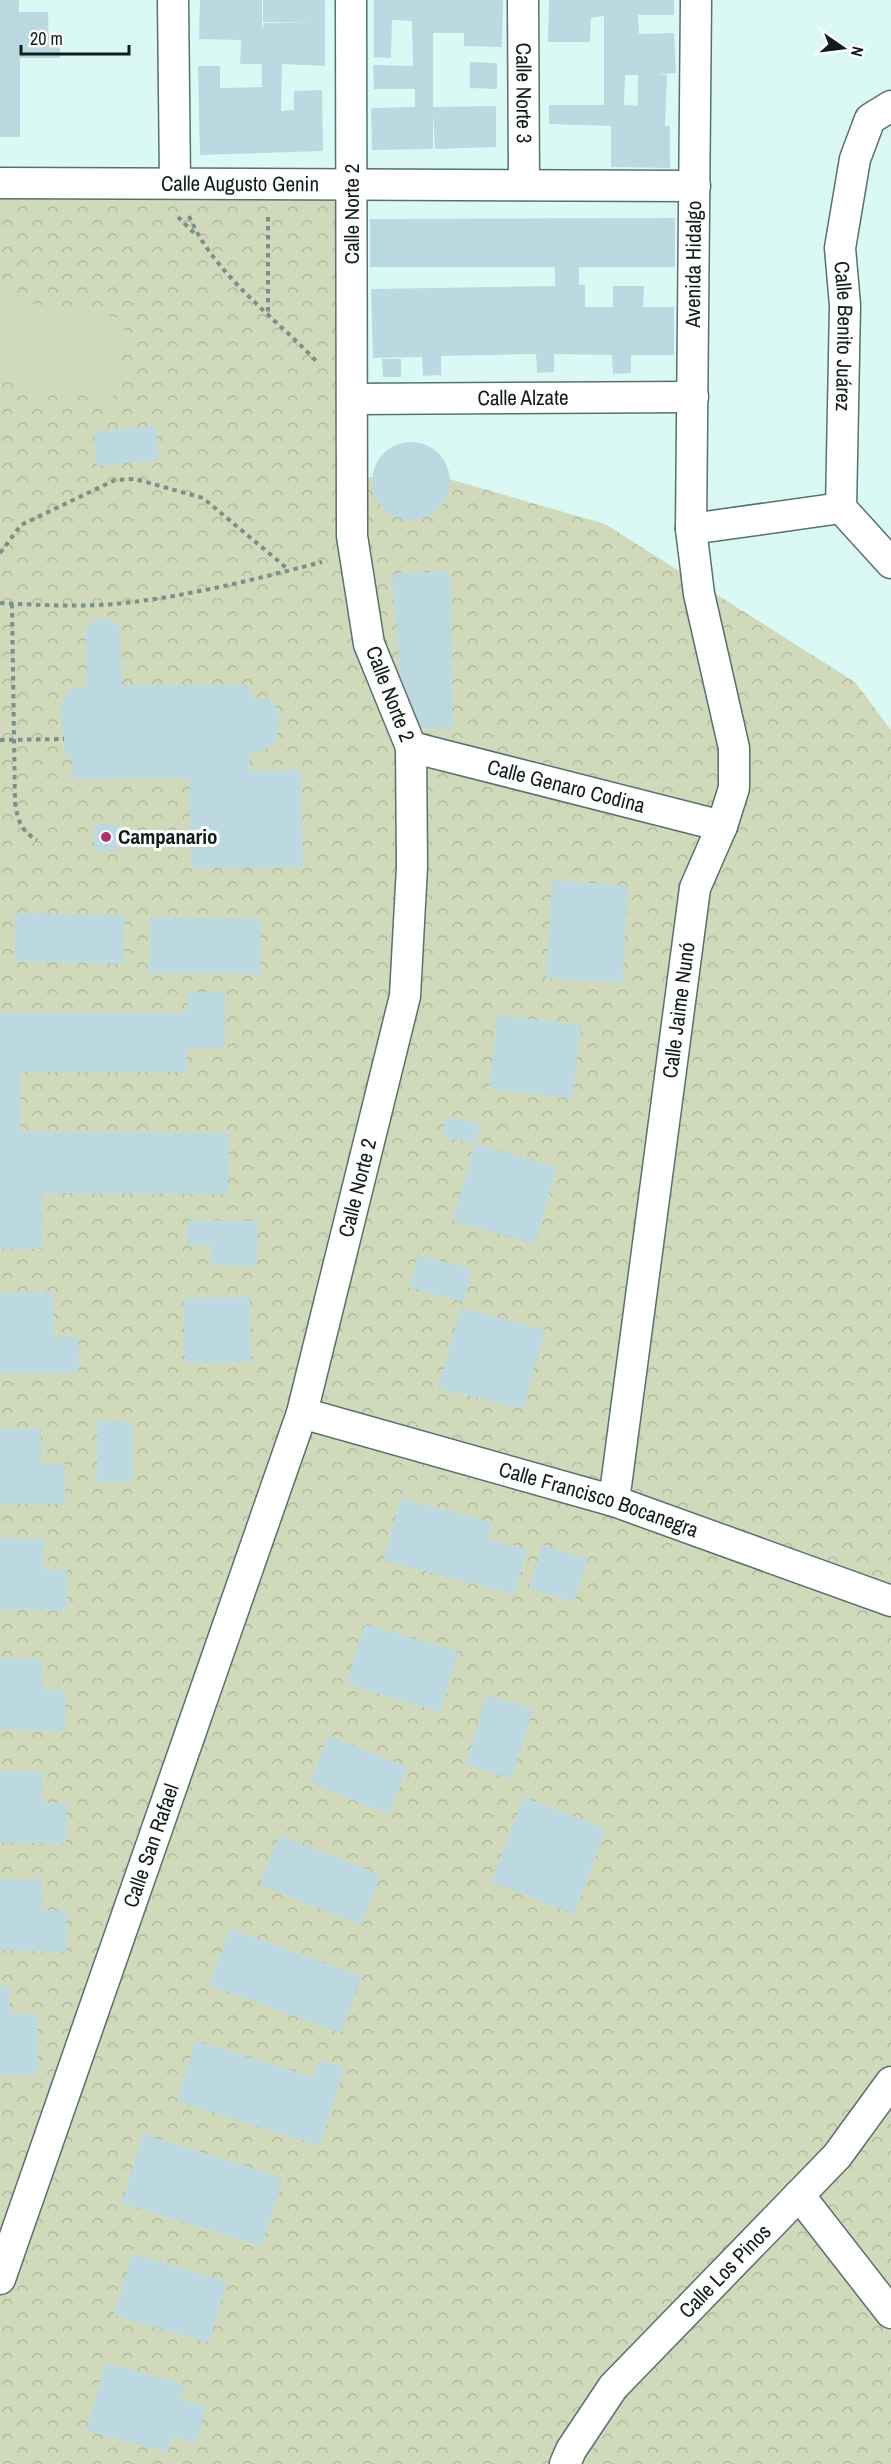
<svg xmlns="http://www.w3.org/2000/svg" width="891" height="2464" font-family="'Archivo Narrow',sans-serif">
  <defs>
    <pattern id="park-crowns" width="20" height="18" patternUnits="userSpaceOnUse" patternTransform="scale(1.5)"><rect width="20" height="18" fill="#d0d9b9"/><path d="M2 6a3 3 0 1 1 6 0M12 15a3 3 0 1 1 6 0" fill="none" stroke="#b2ba9e"/></pattern>
  </defs>
  <rect width="100%" height="100%" fill="#daf9f5"/>
  <path fill="url(#park-crowns)" d="M351,184L352,481L371,477L449,479L605,524L855,682L891,730V2464H0V186Z"/>
  <path fill="#d0d9b9" d="M0,298L126,319L112,401L0,381Z"/>
  <g fill="#bcd9e2" fill-rule="evenodd">
    <path d="M0,0H19V12H48L49,45H60V58H20V137H0Z"/>
    <path d="M200,0H262V22L263,30L264,23H313L263,22V0H325V66L282,64L281,111L294,110V91L322,90L323,151L200,155L198,66H220V88L262,87V64H240L241,40L199,39Z"/>
    <path d="M374,0H503L502,47L464,46V33H433V107L496,106V147L435,149L433,113V149L372,150L371,108L415,107V89H374L373,65L413,66L412,21L392,20L391,58L374,57Z"/>
    <path d="M549,0H674V15H638L639,34L674,33L676,73L659,74L667,75L665,126H670V168L611,167V126L549,124V105H604V16L591,18L590,42H548ZM625,75H638V106L624,105Z"/>
    <path d="M470,62L497,63V89L470,88Z"/>
    <path d="M675,218V267H579V285H585V307H613V286H644L643,307H674V355H631V373L613,374L612,355L554,354V372L537,373L536,354L441,356V375L423,376L422,357L373,358L371,289L555,286V267H370V219Z"/>
    <path d="M382,359H401V377H383Z"/>
    <path d="M156,426L159,460L97,466L94,432Z"/>
    <circle cx="411" cy="481" r="39"/>
    <path d="M450,571L453,729L405,728L392,574Z"/>
    <path d="M107,619L119,625L122,685H247L253,698L268,699L278,709L280,724L276,741L263,751L249,753V771L301,770L303,867L191,868L189,778L72,779V759L65,753L60,704L71,688L87,687L86,631L93,620Z"/>
    <path d="M94,824H117L118,850L94,851Z"/>
    <path d="M552,880L628,886L622,983L546,978Z"/>
    <path d="M15,913L124,916V964L15,961Z"/>
    <path d="M150,917L261,919V974L149,973Z"/>
    <path d="M187,992H225V1047L187,1048V1072H20V1132L229,1133L228,1194L42,1193V1249H0V1013H187Z"/>
    <path d="M498,1015L581,1025L572,1099L489,1089Z"/>
    <path d="M446,1117L481,1124L475,1144L442,1137Z"/>
    <path d="M475,1144L557,1167L535,1244L453,1221Z"/>
    <path d="M188,1220L258,1221L257,1266L211,1265L212,1245H187Z"/>
    <path d="M418,1255L472,1269L464,1302L410,1288Z"/>
    <path d="M53,1292L54,1337L78,1336L79,1372L0,1374V1293Z"/>
    <path d="M250,1297L251,1362L185,1363L184,1298Z"/>
    <path d="M461,1308L545,1330L523,1409L438,1388Z"/>
    <path d="M97,1421L133,1422V1482H97Z"/>
    <path d="M0,1428H41V1465L65,1464V1504H0Z"/>
    <path d="M401,1498L492,1523L488,1539L527,1549L515,1595L384,1560Z"/>
    <path d="M0,1538L44,1539L43,1570H67V1611L0,1609Z"/>
    <path d="M542,1545L588,1559L574,1602L529,1588Z"/>
    <path d="M365,1624L458,1652L440,1712L347,1684Z"/>
    <path d="M0,1658L42,1659V1689L66,1690L65,1731L0,1729Z"/>
    <path d="M487,1695L533,1709L512,1779L466,1764Z"/>
    <path d="M328,1736L407,1767L389,1814L310,1783Z"/>
    <path d="M0,1771L43,1772L42,1803H67L66,1844L0,1842Z"/>
    <path d="M524,1797L606,1829L574,1914L491,1882Z"/>
    <path d="M279,1835L381,1875L361,1925L260,1885Z"/>
    <path d="M0,1879L43,1880L42,1910L67,1911L66,1952L0,1950Z"/>
    <path d="M230,1929L362,1976L341,2033L209,1985Z"/>
    <path d="M0,1986H10V2014H38V2075H0Z"/>
    <path d="M196,2041L313,2077L318,2060L344,2068L320,2146L177,2101Z"/>
    <path d="M143,2134L283,2178L262,2246L122,2203Z"/>
    <path d="M132,2254L227,2282L209,2343L114,2315Z"/>
    <path d="M105,2363L185,2384L181,2400L206,2407L196,2443L172,2437L168,2452L87,2431Z"/>
  </g>
  <g fill="none" stroke-linecap="round" stroke-linejoin="round">
    <g stroke="#56726e" stroke-width="33">
      <g id="minor">
        <path d="M173,0L175,182"/>
        <path id="s1" d="M523,0L524,185"/>
        <path id="s2" d="M891,106L870,119L855,159L840,248L845,305L841,508L891,563"/>
        <path id="s3" d="M0,183L695,186"/>
        <path id="s4" d="M352,399L693,397"/>
        <path d="M691,529L841,508"/>
        <path id="s5" d="M411,747L722,826"/>
        <path id="s6" d="M302,1413L614,1501L891,1601"/>
        <path id="s7" d="M614,1501L695,888L722,826L734,788V748L699,594L691,529L696,0"/>
        <path d="M799,2195L891,2313"/>
        <path id="s8" d="M0,2279L302,1413L405,996L412,867L411,747L369,644L352,536L351,0"/>
        <path id="s9" d="M565,2464L571,2450L613,2387L837,2156L891,2082"/>
      </g>
    </g>
    <g stroke="#7a908d" stroke-width="4" stroke-dasharray="4.5 4.5" stroke-linecap="butt">
      <path d="M189,216C215,276 274,316 318,363"/>
      <path d="M178,217L196,235"/>
      <path d="M268,217V314"/>
      <path d="M0,553L21,525L115,480L135,479L203,498L289,570"/>
      <path d="M0,603C38,605 77,607 115,604C185,597 253,580 322,562"/>
      <path d="M12,604L15,803C18,821 21,831 37,840"/>
      <path d="M0,740L64,739"/>
    </g>
    <use href="#minor" stroke="#fff" stroke-width="30"/>
  </g>
  <circle fill="#b02f79" stroke="#fff" stroke-width="2" cx="106" cy="837" r="6"/>
  <g text-anchor="middle" stroke-width="6" stroke-linejoin="round" paint-order="stroke">
    <g font-size="21" fill="#111d1b" stroke="#fff">
      <text dy="7" stroke="none"><textPath href="#s1" startOffset="93">Calle Norte 3</textPath></text>
      <text dy="7" stroke="none"><textPath href="#s3" startOffset="240">Calle Augusto Genin</textPath></text>
      <text transform="translate(352 214) rotate(-90)" y="7">Calle Norte 2</text>
      <text dy="7" stroke="none"><textPath href="#s7" startOffset="1254">Avenida Hidalgo</textPath></text>
      <text dy="7" stroke="none"><textPath href="#s2" startOffset="246">Calle Benito Juárez</textPath></text>
      <text dy="7" stroke="none"><textPath href="#s4" startOffset="171">Calle Alzate</textPath></text>
      <text transform="translate(390 694) rotate(69)" y="7">Calle Norte 2</text>
      <text dy="7" stroke="none"><textPath href="#s5" startOffset="160">Calle Genaro Codina</textPath></text>
      <text dy="7" stroke="none"><textPath href="#s7" startOffset="495">Calle Jaime Nunó</textPath></text>
      <text dy="7" stroke="none"><textPath href="#s8" startOffset="1149">Calle Norte 2</textPath></text>
      <text dy="7" stroke="none"><textPath href="#s6" startOffset="309">Calle Francisco Bocanegra</textPath></text>
      <text dy="7" stroke="none"><textPath href="#s8" startOffset="459">Calle San Rafael</textPath></text>
      <text dy="7" stroke="none"><textPath href="#s9" startOffset="252">Calle Los Pinos</textPath></text>
    </g>
    <g font-size="21" font-weight="bold" fill="#111d1b" stroke="#fff" text-anchor="start">
      <text x="118" y="844">Campanario</text>
    </g>
  </g>
  <g transform="translate(843 48) rotate(104)" stroke="#ffffff" stroke-width="4.5" paint-order="stroke">
  <path d="M0-4.5L10 22L0 15L-10 22Z" fill="#111d1b"/>
  <text y="-9" font-size="16" font-weight="bold" text-anchor="middle" fill="#111d1b">N</text>
  </g>
  <path d="M21 45v9h108v-9" fill="none" stroke="#111d1b" stroke-width="3"/>
  <text x="30" y="45" font-size="18" fill="#111d1b" stroke="#ffffff" stroke-width="4.5" paint-order="stroke">20 m</text>
</svg>
